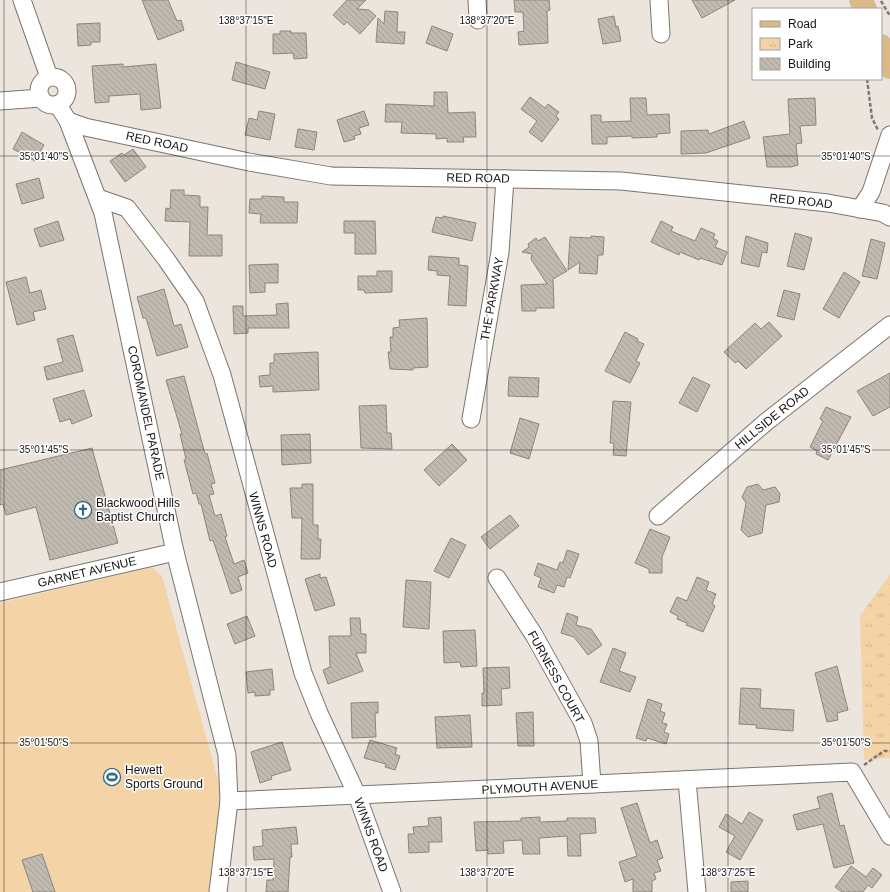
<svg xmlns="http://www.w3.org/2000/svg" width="890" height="892" font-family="Arial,sans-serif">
  <defs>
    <pattern id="park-tufts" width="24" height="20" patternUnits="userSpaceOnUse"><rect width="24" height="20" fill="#f4d3a7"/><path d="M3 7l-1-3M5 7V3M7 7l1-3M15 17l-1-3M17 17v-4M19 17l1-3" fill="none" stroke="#d0b48f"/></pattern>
    <pattern id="building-back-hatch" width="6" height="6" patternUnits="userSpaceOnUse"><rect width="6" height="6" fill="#c1bab1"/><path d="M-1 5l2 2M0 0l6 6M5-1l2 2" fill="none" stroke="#a59f97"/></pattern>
  </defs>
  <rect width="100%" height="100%" fill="#ece5dd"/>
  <path fill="#f4d3a7" d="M152,567L162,576L221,791L209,892H0V603Z"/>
  <path fill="url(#park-tufts)" d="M890,574V758L864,760L860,616Z"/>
  <g fill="url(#building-back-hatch)" stroke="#8b857d">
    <path d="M142,0H168L177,21L181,20L184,30L158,40Z"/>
    <path d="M347,0H366L357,9L369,10L376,16L360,34L347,22L344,25L333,15Z"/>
    <path d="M514,0H549L550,10L547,11L548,43L519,45L518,32L524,31L523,12H515Z"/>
    <path d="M692,0H735L702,18Z"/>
    <path d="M385,11L398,12L397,32H405L404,44L376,42L378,18L384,24Z"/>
    <path d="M614,16L616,27L618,26L621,41L603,44L598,19Z"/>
    <path d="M100,23V42H91V45L78,46L77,24Z"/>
    <path d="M432,26L453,34L447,51L426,43Z"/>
    <path d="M280,31H291V33H306L307,58L294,59L293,53L273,54V34H280Z"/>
    <path d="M236,62L270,72L265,89L232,80Z"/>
    <path d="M123,64V67L156,64L161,108L141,110L140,94L109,96V102L95,103L92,66Z"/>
    <path d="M434,92H447L448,113L475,112L476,137H463L464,142H447V138L436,139V134L401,133L402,122H385L386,104L434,106Z"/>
    <path d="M530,97L545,108L548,104L559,112L556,116L559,119L542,142L529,132L537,121L521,109Z"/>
    <path d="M630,98H646L647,115L669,114L670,133L657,134V137L632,138V136L607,137V144H592L591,115H601V122L631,121Z"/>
    <path d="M815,98L816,125L800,126L802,143L796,144L798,165L791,167H767L763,137L790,134L788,99Z"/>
    <path d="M259,111L275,114L270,140L245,135L249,118L257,120Z"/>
    <path d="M364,111L369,125L359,128L361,134L354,136L355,139L344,142L337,120Z"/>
    <path d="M744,121L750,138L706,153L681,154V131L708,130L709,134Z"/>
    <path d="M298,129L317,132L314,150L295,147Z"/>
    <path d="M22,132L44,145L35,161L13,149Z"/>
    <path d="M133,149L146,167L125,182L110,161L122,153L124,155Z"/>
    <path d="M39,178L44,198L22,204L16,184Z"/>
    <path d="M171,190H184V195L200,196V207H208L207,235H222V256H189L190,222L165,221L166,208L170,209Z"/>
    <path d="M262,196L284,197V202H298L297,223H260L261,214L249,213L250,199H262Z"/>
    <path d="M443,216L476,223L472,241L432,232L436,217L443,218Z"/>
    <path d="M58,221L64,240L40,247L34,229Z"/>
    <path d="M344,221H375L376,254H355V233H344Z"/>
    <path d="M661,221L673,227L671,231L695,241L701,228L715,234L713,238L718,241L715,247L727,252L722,265L700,258L699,260L680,252L679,255L651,242Z"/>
    <path d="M795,233L812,238L804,270L787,266Z"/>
    <path d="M591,236L604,237L603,255H598L597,274L579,273L580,262L568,270L570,237L591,238Z"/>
    <path d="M746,236L768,243L767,253L762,252L759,267L741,263Z"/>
    <path d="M545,237L567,271L553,279L554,308H536V311H522L521,285L547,284L531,259L532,254L522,252L529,247L528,244L536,238L538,241Z"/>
    <path d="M871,239L885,243L877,279L862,276Z"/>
    <path d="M429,256L459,258V265L468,266L466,306L448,305L450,276L437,275V271L428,270Z"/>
    <path d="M278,264V283H265V292L250,293L249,265Z"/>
    <path d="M377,271H392V292L365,293L364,290H358V276H377Z"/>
    <path d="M844,272L860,282L839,318L823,309Z"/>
    <path d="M26,277L30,293L41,290L46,309L33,312L35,320L17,325L6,282Z"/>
    <path d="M164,289L174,326L181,324L188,347L157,356L146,318H143L137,297Z"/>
    <path d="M784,290L800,294L794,320L777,316Z"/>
    <path d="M288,303L289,328H248V333L234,334L233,306H243V316L277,315L276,304Z"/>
    <path d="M427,318L428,367L413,368V370L390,369L388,352H391L390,337H393V328L400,327L399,320Z"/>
    <path d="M769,322L782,336L746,369L738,361L735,363L724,352L755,323L761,329Z"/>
    <path d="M625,332L638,339L637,341L644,344L636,361L640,363L630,383L605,371Z"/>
    <path d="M73,335L83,371L47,380L44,367L63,362L57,339Z"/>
    <path d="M318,352L319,390L273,392V386L260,387L259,376L270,375V363H274V354Z"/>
    <path d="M890,373V407L873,416L857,391Z"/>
    <path d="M184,376L205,454L207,453L215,483L211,484L214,494L209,495L215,516L221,514L227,536L225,537L234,564L244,560L248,573L238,577L242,590L231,594L213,540L210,541L201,504H199L196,493L193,494L184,460L186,459L180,434H182L166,380Z"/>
    <path d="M509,377L539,378L538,397L508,396Z"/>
    <path d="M693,377L710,385L697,412L679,403Z"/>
    <path d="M84,390L92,416L72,424L70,419L60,422L53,399Z"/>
    <path d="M613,401L631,402L626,456L613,455L614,443H610Z"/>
    <path d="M386,405L387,433H391L392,449L361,448L359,406Z"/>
    <path d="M826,407L851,417L828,460L816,454L817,451L810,447L823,421L820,419Z"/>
    <path d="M520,418L539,424L529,459L510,453Z"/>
    <path d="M310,434L311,463L282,465L281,435Z"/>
    <path d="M452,444L467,460L439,486L424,470Z"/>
    <path d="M92,448L118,543L50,560L36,507L6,515L3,504L0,505V470Z"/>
    <path d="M302,484H313V525H318V539H321L320,559H301L302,518H292L290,488H302Z"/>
    <path d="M758,484L763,490L775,487L780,494L779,502L766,505L762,533L748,537L741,530L746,503L742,497L747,487Z"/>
    <path d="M510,515L519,526L490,549L481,537Z"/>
    <path d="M650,529L670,537L662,557V573H649V569L635,563Z"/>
    <path d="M451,538L466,545L449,578L434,571Z"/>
    <path d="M567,550L579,554L570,578L567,577L564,587L557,585L554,593L538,587L541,578L534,575L538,563L557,570L560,562L563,563Z"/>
    <path d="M320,574V578L326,577L335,605L315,611L305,579Z"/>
    <path d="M697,577L709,582L706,590L716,594L712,604L715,606L703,632L686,625L687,623L677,619L678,616L670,612L677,597L687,601Z"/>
    <path d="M406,580L431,582L429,629L403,627Z"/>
    <path d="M567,613L578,617L576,625L591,629L602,645L588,655L574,637L561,633Z"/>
    <path d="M247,616L255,636L235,644L227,624Z"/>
    <path d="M350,618H360L361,634H366V653H356L363,671L328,684L323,670L330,667L329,636H351Z"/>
    <path d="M475,630L477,666L461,667L460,662L444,663L443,631Z"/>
    <path d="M613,648L626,653L619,671L636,677L630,692L600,682Z"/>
    <path d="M837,666L848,710L837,713L838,720L827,722L815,673Z"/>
    <path d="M509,667L510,688L501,689L502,705L482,706V693H484L483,668Z"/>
    <path d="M272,669L274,690H270V695L255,696V692L248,693L246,672Z"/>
    <path d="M741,688L761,689L760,708L794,710L793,731L756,728L757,725L739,724Z"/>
    <path d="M648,699L662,704L660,711L665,713L662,723L667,724L664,732L669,734L666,744L647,738L646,741L636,738Z"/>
    <path d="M378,702V713H375L376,737L352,738L351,703Z"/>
    <path d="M533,712L534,746H518L516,713Z"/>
    <path d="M470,715L472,747L437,748L435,717Z"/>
    <path d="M370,740L397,748L395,754L400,756L395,770L385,767L386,764L364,758Z"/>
    <path d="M282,742L291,770L271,776L272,779L260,783L251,752Z"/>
    <path d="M832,793L840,826L844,825L854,863L834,868L823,824L797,830L793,815L820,808L817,797Z"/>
    <path d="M637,803L650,843L657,840L663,858L657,860L661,871L654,873L656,879L652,881V892H633V879L625,882L619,862L637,856L621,808Z"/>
    <path d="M749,812L763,820L740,860L726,852L735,836L719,827L726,814L742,824Z"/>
    <path d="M441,817L442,842H429V852L409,853L408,834H414L413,827L429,826L428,818Z"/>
    <path d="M540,817V822L567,821V818H595L596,833L580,834L581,856H568L567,836L539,838L540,854H523L522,840L503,841L504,853L488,854V850L476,851L474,822L521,821V818Z"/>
    <path d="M296,827L298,844H291L292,857H290L288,892H266L267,880H273L274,859L254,860L253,847L263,846L262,830Z"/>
    <path d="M42,854L55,892H33L22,860Z"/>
    <path d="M851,866L866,877L873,868L882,875L872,888L868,885L863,892H842L835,887Z"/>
    <path d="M748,881V892H731V882Z"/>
  </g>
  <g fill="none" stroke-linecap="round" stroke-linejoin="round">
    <g stroke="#7b756d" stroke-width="19">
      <g id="minor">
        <path d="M22,0L49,77"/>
        <path d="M477,0L478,20"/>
        <path d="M659,0L661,34"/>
        <circle cx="53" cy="91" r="14"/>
        <path d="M0,101L41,98"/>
        <path d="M58,105L68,121L103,213L175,552L227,755L229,801L218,892"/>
        <path d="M68,121L85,127L249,162L331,176L621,181L828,203L883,213L890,217"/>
        <path d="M98,198L127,208L166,259L195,301L222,375L303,673L319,713L357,795L392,892"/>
        <path d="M860,209L871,192L890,135"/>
        <path d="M471,419L500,252L505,179"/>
        <path d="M658,516L766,422L890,325"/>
        <path d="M497,578L534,635L583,723L589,741L592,784"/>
        <path d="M0,592L175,552"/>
        <path d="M687,780L697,892"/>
        <path d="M229,801L852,772L890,836"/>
      </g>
    </g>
    <g stroke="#c3c2c1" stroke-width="24">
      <g id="major">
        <path d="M861,0L865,9"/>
        <path d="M881,46L890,67"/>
      </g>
    </g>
    <g stroke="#7d7873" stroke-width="2.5" stroke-dasharray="4 2" stroke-linecap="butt">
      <path d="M881,1L890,16"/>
      <path d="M867,79L872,118L878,130"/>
      <path d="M864,765L884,751H890"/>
    </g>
    <use href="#minor" stroke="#fff" stroke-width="17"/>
    <use href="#major" stroke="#dbb986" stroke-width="22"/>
  </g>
  <path fill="none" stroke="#171512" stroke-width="1" stroke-opacity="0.45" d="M4,0V892M246,0V892M487,0V892M728,0V892M0,156H890M0,450H890M0,743H890"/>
  <defs>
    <g id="church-ring" transform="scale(0.9)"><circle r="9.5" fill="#fff" stroke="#306e84" stroke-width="1.5"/><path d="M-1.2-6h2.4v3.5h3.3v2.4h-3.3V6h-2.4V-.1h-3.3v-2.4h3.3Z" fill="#306e84"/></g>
    <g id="stadium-ring" transform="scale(0.9)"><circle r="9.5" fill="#fff" stroke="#306e84" stroke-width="1.5"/><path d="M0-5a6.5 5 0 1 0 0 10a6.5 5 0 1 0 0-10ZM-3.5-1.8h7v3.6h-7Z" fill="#306e84"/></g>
  </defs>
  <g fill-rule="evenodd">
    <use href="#church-ring" x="83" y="510"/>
    <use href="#stadium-ring" x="112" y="777"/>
  </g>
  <g text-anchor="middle" stroke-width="3" stroke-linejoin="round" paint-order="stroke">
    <g font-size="12" fill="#171512" stroke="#fff">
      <text transform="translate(157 142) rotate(12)" y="4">RED ROAD</text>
      <text transform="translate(478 178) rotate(1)" y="4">RED ROAD</text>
      <text transform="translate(801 201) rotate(6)" y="4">RED ROAD</text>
      <text transform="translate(492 299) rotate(-80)" y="4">THE PARKWAY</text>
      <text transform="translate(146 413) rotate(78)" y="4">COROMANDEL PARADE</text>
      <text transform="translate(772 418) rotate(-39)" y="4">HILLSIDE ROAD</text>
      <text transform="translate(263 530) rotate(75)" y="4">WINNS ROAD</text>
      <text transform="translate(87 572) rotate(-13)" y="4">GARNET AVENUE</text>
      <text transform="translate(556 677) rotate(61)" y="4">FURNESS COURT</text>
      <text transform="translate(540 787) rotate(-3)" y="4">PLYMOUTH AVENUE</text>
      <text transform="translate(371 835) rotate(70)" y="4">WINNS ROAD</text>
    </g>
    <g font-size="12" fill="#171512" stroke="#fff" text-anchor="start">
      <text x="96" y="507">Blackwood Hills<tspan x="96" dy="14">Baptist Church</tspan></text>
      <text x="125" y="774">Hewett<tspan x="125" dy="14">Sports Ground</tspan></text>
    </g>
  </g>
  <g font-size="10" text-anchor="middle" fill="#171512" stroke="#fff" stroke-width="3" stroke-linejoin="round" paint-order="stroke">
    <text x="246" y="24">138°37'15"E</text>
    <text x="487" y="24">138°37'20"E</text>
    <text x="44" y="160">35°01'40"S</text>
    <text x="846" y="160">35°01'40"S</text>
    <text x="44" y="453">35°01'45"S</text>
    <text x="846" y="453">35°01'45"S</text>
    <text x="44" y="746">35°01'50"S</text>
    <text x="846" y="746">35°01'50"S</text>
    <text x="246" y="876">138°37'15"E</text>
    <text x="487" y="876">138°37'20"E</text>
    <text x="728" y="876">138°37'25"E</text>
  </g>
  <rect x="752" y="8" width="130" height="72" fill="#ffffff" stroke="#a2a1a0"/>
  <rect x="760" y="21" width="20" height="6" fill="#dbb986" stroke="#a2a1a0"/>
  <text x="788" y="28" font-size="12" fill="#171512">Road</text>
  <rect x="760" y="38" width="20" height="12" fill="url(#park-tufts)" stroke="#a2a1a0"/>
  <text x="788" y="48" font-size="12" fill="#171512">Park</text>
  <rect x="760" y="58" width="20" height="12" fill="url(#building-back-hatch)" stroke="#a2a1a0"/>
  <text x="788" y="68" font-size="12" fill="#171512">Building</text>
</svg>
